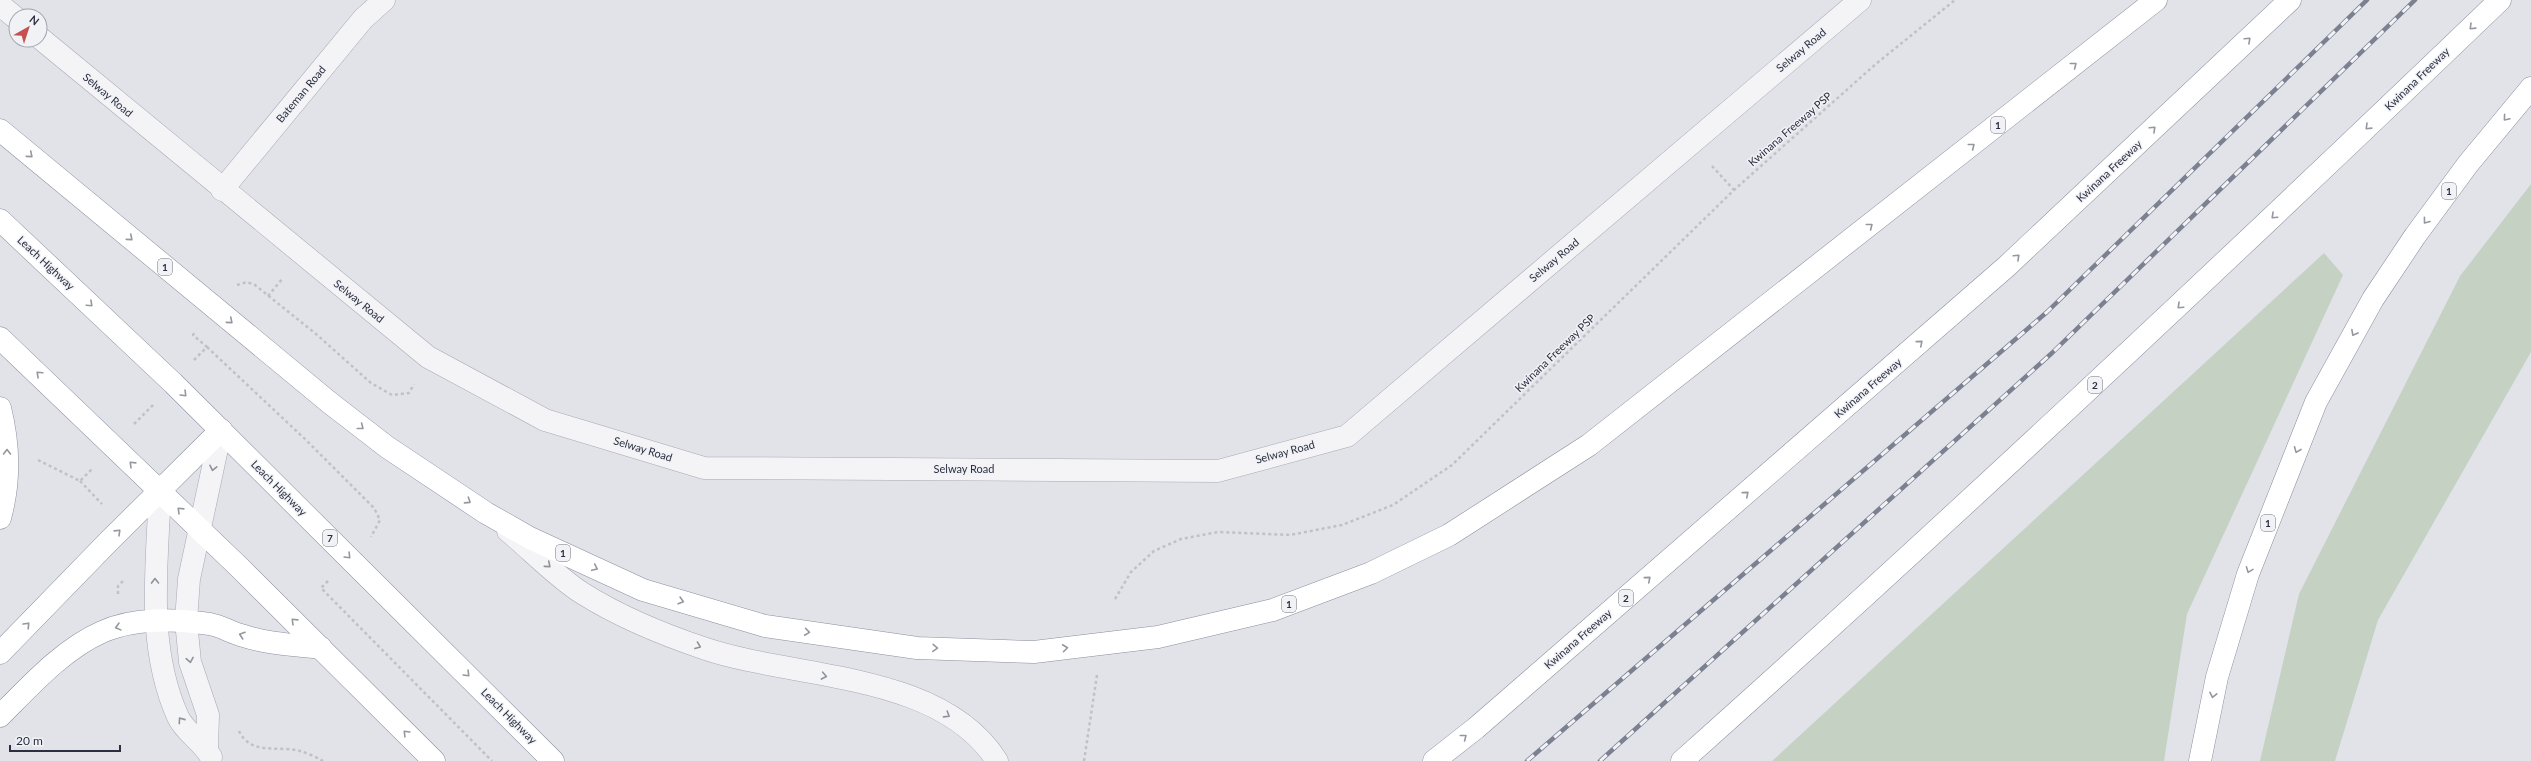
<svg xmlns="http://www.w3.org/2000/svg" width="2531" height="761" font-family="Lato,sans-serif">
  <rect width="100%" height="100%" fill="#e1e3e9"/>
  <g fill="#c5d2c3">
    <path d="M2531,184V352L2378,620L2335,761H2260L2299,594L2460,276Z"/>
    <path d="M2324,253L2343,275L2187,614L2164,761H1772Z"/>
  </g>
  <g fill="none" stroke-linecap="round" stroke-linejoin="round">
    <g stroke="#a7a9b3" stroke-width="23">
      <g id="minor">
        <path d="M0,5L16,18"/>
        <path d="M40,38L428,357L545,420L704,468L1218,471L1347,436L1860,0"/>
        <path d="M222,190L363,19L384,0"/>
        <path d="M160,491C157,566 146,646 178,717C185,732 203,742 211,757"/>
        <path d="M508,531C531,550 558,578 582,593C620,617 664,635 706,649C796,679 941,672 997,761"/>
        <path d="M207,749L208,715L190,662L186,621L189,579L221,430"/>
      </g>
    </g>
    <g stroke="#8a8f9e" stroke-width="23">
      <g id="highway">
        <path d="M0,130L330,403L387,447L486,513L530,538L643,590L765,626L917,648L1034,652L1158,637L1273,610L1371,573L1449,535L1589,445L2156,0"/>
        <path d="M0,220L173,383L553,761"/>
        <path d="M0,338L239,567L434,761"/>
        <path d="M0,408C9,444 10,482 0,518"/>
        <path d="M0,653L108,542L221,430"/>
        <path d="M0,716C30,686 63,649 102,632C135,617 175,619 210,624C221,626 232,633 244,636C268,644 296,645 321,648"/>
        <path d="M1434,761L1476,728L2006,267L2290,0"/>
        <path d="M1682,761C1960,513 2231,258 2500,0"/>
        <path d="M2200,761L2217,677L2248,574L2316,402L2373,299L2415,236L2468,164L2531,88"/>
      </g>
    </g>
    <g stroke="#c0c1c7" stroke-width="2.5" stroke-dasharray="3 3" stroke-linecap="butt">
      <path d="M1712,166L1734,190"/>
      <path d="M237,285L247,282L255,285L316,334L371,383L392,395L409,393L414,384"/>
      <path d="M268,296L283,278"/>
      <path d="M207,347L306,440L374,508L380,520L371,537"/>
      <path d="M194,360L207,347L193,335L196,331"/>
      <path d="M134,424L153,405"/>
      <path d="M38,460L80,481L92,469"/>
      <path d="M80,481L102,504"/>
      <path d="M328,581L321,588L492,761"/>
      <path d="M118,594V586L124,580"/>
      <path d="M1115,599L1131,572L1154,551L1181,539L1218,532L1290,535L1342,525L1393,505L1452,465L1734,190L1877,63L1955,0"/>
      <path d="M239,731C251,756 278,745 300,751C307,753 316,757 323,761"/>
      <path d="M1084,761L1097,675"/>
    </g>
    <use href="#minor" stroke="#f4f4f7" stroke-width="22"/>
    <use href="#highway" stroke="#fff" stroke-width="22"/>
    <g stroke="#7c8191" stroke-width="4.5">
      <g id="rail">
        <path d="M1527,761L2047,312L2367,0"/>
        <path d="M1600,761L2052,353L2415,0"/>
      </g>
    </g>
    <use href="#rail" stroke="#f1f2f6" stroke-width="3" stroke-dasharray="9" stroke-linecap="butt"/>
  </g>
  <defs><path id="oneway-chevron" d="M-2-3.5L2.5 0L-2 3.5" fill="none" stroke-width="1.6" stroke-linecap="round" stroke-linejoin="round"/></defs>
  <g stroke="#95979f">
    <use href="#oneway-chevron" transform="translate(2472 27) rotate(136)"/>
    <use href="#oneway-chevron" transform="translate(2248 40) rotate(-43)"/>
    <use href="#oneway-chevron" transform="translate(2074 65) rotate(-38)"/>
    <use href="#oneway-chevron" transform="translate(2506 118) rotate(130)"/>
    <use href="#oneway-chevron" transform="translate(2368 127) rotate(136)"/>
    <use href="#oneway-chevron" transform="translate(2153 129) rotate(-43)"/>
    <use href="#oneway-chevron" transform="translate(1972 146) rotate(-38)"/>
    <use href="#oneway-chevron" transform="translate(30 155) rotate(40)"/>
    <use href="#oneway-chevron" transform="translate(2274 216) rotate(137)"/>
    <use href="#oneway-chevron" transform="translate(2426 221) rotate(127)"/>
    <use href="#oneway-chevron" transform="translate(1870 226) rotate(-38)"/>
    <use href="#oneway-chevron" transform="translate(130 238) rotate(40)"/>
    <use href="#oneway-chevron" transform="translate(2017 257) rotate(-43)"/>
    <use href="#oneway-chevron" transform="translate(90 304) rotate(43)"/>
    <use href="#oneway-chevron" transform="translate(2180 306) rotate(137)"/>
    <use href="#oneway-chevron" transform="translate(230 321) rotate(40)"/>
    <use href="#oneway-chevron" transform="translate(2354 333) rotate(119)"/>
    <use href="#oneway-chevron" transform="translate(1920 343) rotate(-41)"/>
    <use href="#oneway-chevron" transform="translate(39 374) rotate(-137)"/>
    <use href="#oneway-chevron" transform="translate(184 394) rotate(45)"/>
    <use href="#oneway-chevron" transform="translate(361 427) rotate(38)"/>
    <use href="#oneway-chevron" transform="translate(2297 450) rotate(112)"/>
    <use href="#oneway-chevron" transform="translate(7 452) rotate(-90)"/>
    <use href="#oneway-chevron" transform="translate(132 464) rotate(-136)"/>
    <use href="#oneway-chevron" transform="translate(1746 494) rotate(-41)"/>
    <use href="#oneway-chevron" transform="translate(468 501) rotate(33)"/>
    <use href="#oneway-chevron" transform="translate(180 510) rotate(-136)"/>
    <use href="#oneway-chevron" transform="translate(118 532) rotate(-44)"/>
    <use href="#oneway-chevron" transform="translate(348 556) rotate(45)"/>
    <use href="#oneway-chevron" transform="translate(595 568) rotate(25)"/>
    <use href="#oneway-chevron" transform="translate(2249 570) rotate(111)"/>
    <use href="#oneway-chevron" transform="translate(1648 579) rotate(-41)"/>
    <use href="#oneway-chevron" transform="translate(681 601) rotate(16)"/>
    <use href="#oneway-chevron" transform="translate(294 621) rotate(-136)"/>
    <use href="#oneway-chevron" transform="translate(27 625) rotate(-47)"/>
    <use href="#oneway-chevron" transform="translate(118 627) rotate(165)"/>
    <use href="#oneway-chevron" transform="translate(807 632) rotate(8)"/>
    <use href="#oneway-chevron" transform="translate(242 635) rotate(-162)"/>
    <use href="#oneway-chevron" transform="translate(935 648) rotate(2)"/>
    <use href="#oneway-chevron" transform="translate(1065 648) rotate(-7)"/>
    <use href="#oneway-chevron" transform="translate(467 674) rotate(45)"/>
    <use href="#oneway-chevron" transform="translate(2213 695) rotate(102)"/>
    <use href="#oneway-chevron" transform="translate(406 733) rotate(-135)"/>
    <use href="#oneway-chevron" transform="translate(1464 737) rotate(-38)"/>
  </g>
  <g stroke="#90929b">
    <use href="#oneway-chevron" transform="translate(213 468) rotate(102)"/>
    <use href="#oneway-chevron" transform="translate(548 565) rotate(40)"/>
    <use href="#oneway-chevron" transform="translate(155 581) rotate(-91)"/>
    <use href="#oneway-chevron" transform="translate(698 646) rotate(21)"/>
    <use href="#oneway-chevron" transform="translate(190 660) rotate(80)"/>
    <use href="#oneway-chevron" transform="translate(824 676) rotate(11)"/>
    <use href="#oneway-chevron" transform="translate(947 715) rotate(32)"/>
    <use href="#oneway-chevron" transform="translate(181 720) rotate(-125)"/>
  </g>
  <g text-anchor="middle" stroke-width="3" stroke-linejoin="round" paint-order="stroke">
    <g fill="#f1f2f6" stroke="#666a76" stroke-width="1">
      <rect x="1991" y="117" width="14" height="16" rx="3"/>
      <rect x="2442" y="183" width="14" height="16" rx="3"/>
      <rect x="158" y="259" width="14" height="16" rx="3"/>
      <rect x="2088" y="377" width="14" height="16" rx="3"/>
      <rect x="2261" y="515" width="14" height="16" rx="3"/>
      <rect x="323" y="530" width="14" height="16" rx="3"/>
      <rect x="556" y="545" width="14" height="16" rx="3"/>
      <rect x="1619" y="590" width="14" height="16" rx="3"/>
      <rect x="1282" y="596" width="14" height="16" rx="3"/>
    </g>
    <g font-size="10" font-weight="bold" fill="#2b2f3f">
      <text x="1998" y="129">1</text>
      <text x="2449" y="195">1</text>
      <text x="165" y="271">1</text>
      <text x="2095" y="389">2</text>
      <text x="2268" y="527">1</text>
      <text x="330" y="542">7</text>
      <text x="563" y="557">1</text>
      <text x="1626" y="602">2</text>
      <text x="1289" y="608">1</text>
    </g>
    <g font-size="11" fill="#2b2f3f" stroke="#f1f2f6">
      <text transform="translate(1801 50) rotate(-40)" y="4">Selway Road</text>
      <text transform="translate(2417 79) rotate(-44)" y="4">Kwinana Freeway</text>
      <text transform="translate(301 94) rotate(-50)" y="4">Bateman Road</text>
      <text transform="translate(108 95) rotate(40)" y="4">Selway Road</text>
      <text transform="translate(1790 129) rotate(-41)" y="4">Kwinana Freeway PSP</text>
      <text transform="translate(2109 171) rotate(-43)" y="4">Kwinana Freeway</text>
      <text transform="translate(1554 260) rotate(-40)" y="4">Selway Road</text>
      <text transform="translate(46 263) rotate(43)" y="4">Leach Highway</text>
      <text transform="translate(359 301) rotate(39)" y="4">Selway Road</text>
      <text transform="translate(1555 353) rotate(-44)" y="4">Kwinana Freeway PSP</text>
      <text transform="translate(1868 388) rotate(-41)" y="4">Kwinana Freeway</text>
      <text transform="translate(643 449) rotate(17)" y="4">Selway Road</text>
      <text transform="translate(1285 452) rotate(-15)" y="4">Selway Road</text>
      <text x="964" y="473">Selway Road</text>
      <text transform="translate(279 488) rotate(45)" y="4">Leach Highway</text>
      <text transform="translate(1578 639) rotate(-41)" y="4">Kwinana Freeway</text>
      <text transform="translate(509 716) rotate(45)" y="4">Leach Highway</text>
    </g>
  </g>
  <g transform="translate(28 28) rotate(39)"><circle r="19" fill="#f1f2f6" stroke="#a2a4ad"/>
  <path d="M0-3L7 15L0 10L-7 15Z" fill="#c45050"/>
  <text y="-6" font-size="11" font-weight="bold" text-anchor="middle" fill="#2b2f3f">N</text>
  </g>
  <path d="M10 745v6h110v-6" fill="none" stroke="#2b2f3f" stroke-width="2"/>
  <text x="16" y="745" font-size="12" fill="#2b2f3f" stroke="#f1f2f6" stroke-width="3" paint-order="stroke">20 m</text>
</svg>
